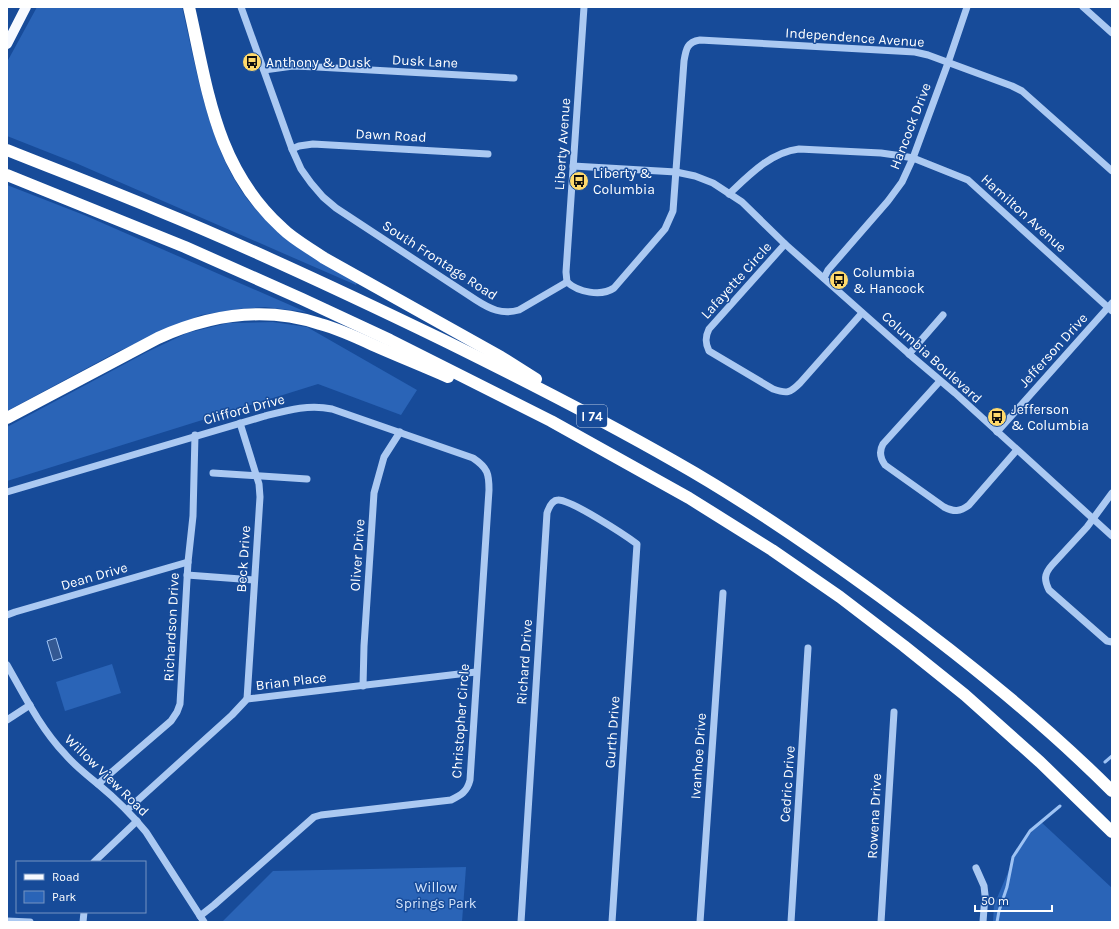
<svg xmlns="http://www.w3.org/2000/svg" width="1119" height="929" font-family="Karla,sans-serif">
  <rect width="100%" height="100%" fill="#174b99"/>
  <g fill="#2a64b7">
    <path d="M37,7H182C199,79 212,176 272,225C280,232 290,238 299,244C319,257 338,270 357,283L356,285L78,164L7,136V62Z"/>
    <path d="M7,185L84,215L306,312L265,307L239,309L201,315L117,352L7,411Z"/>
    <path d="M273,322L307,327L417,390L401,415L318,384L7,481V427L147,352L187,333L228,323Z"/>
    <path d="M112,664L121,693L65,711L56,682Z"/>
    <path d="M1040,821L1112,888V922H993L994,905L1018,849Z"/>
    <path d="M466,867L462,922H222L273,871Z"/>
  </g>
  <path fill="#345993" stroke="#9ec3f4" d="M56,638L62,658L53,661L47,641Z"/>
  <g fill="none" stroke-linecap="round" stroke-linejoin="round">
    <g stroke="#9ec3f4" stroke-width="3">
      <path d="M1105,762L1112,756"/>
      <path d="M997,922L999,911L1007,887L1013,857L1030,831L1060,806"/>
    </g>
    <g stroke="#abc9f2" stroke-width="7">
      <path d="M241,7L292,149L301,169L311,183L323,197L336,208L476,300C490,309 502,315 519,310L567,282"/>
      <path d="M1083,7L1112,33"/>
      <path d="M264,70L293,66L317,67L514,78"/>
      <path d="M292,149L299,146L313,144L488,154"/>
      <path d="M573,166L676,172L695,176L713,183L742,202L785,244L909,354L955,393L1112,536"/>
      <path d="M729,194C749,175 771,152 799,149L881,153L902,156L913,158L968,180L1112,311"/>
      <path d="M785,244L709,329C705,337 705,343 709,351L773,389C787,394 790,393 800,383L862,313"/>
      <path d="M824,278L828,270L888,201L902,182L913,158L948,63L967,7"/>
      <path d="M567,282C578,292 601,297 614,288L665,229L673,211L684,61C686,49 687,42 700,40L915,52L928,55L1012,86L1022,91L1112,171"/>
      <path d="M567,282L566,272L584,7"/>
      <path d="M909,354L943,315"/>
      <path d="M940,381L883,444C879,451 880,458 885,465L944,507C954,512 960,512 969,505L1016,451"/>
      <path d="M240,423L259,484L260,497L247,699"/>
      <path d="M997,432L1112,303"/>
      <path d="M213,473L307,479"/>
      <path d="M7,492L265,416C288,410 309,404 332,409L473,458C488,468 489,474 489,490L470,780C467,792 461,795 451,800L321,815L314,817L214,905L200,916"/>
      <path d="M1112,493L1087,527L1052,565C1044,574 1044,580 1049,590L1099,634L1107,641L1112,642"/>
      <path d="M187,575L254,580"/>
      <path d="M7,615L15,612L188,562"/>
      <path d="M7,665C24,695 41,729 65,754C75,766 87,775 99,785C116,799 132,815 146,832L204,922"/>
      <path d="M363,686L364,646L374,493L384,457L400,432"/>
      <path d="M7,720L30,705"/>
      <path d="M98,784L171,721L177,712L180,704L188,562L193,516L195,435"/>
      <path d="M127,810L232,715L247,699L476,672"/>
      <path d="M94,862L137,821"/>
      <path d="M976,868L984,886L985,895L983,922"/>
      <path d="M7,921L30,922"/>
      <path d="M83,922L84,912"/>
      <path d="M521,922L547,513C549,507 552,500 558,500C570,499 625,535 637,544L612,922"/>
      <path d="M700,922L723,593"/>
      <path d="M791,922L808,648"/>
      <path d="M881,922L894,712"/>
    </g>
    <path stroke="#f6f9ff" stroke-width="10" d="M7,44L26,7"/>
    <g stroke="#fff" stroke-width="12">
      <path d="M189,7C208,90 215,167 282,228C294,240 310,248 324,258L501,357L536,379"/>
      <path d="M7,150C57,170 107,189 157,210C255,250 350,295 445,341C522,379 599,418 674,461C745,501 813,548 879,596C961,656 1040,719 1112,791"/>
      <path d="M7,175L185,247L302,299L390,340L551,421L689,498L772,550L840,597L904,646L965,695L1040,762L1112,832"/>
      <path d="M7,418L158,338C209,315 265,306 320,324C338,329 356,337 373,345C398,356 423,366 448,377"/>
    </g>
  </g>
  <defs>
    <g id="bus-disc" transform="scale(1)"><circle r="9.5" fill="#ffda6c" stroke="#174b99"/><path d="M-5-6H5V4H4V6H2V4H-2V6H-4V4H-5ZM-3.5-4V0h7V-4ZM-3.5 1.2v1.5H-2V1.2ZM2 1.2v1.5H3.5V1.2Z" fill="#111"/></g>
  </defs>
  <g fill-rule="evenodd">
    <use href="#bus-disc" x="252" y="62"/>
    <use href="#bus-disc" x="579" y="181"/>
    <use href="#bus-disc" x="839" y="280"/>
    <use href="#bus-disc" x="997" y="417"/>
  </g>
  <g text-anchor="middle" stroke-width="3" stroke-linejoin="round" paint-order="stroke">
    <rect fill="#174b99" stroke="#b9c9e0" stroke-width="1" x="577" y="405" width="30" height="22" rx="3"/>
    <g font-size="13" font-weight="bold" fill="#fff">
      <text x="592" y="421">I 74</text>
    </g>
    <g font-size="14" fill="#fff" stroke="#174b99">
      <text transform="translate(855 37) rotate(4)" y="5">Independence Avenue</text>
      <text transform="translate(425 61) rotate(3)" y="5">Dusk Lane</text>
      <text transform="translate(910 126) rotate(-69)" y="5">Hancock Drive</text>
      <text transform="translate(391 135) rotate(3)" y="5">Dawn Road</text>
      <text transform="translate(562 144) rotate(-86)" y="5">Liberty Avenue</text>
      <text transform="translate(1024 213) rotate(42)" y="5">Hamilton Avenue</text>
      <text transform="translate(440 260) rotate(33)" y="5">South Frontage Road</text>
      <text transform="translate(736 280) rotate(-48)" y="5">Lafayette Circle</text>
      <text transform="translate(1053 350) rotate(-48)" y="5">Jefferson Drive</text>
      <text transform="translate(932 357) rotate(42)" y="5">Columbia Boulevard</text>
      <text transform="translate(244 409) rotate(-15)" y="5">Clifford Drive</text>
      <text transform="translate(357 555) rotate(-86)" y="5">Oliver Drive</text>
      <text transform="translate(243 559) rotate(-86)" y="5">Beck Drive</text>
      <text transform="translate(94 576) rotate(-16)" y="5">Dean Drive</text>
      <text transform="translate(171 627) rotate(-87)" y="5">Richardson Drive</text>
      <text transform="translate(524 662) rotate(-86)" y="5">Richard Drive</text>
      <text transform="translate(291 681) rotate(-7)" y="5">Brian Place</text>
      <text transform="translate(460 721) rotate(-86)" y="5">Christopher Circle</text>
      <text transform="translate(612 732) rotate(-86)" y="5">Gurth Drive</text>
      <text transform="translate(698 756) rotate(-86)" y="5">Ivanhoe Drive</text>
      <text transform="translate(107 775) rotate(44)" y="5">Willow View Road</text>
      <text transform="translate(787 784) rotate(-86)" y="5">Cedric Drive</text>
      <text transform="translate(874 816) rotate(-87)" y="5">Rowena Drive</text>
    </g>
    <g font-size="14" fill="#fff" stroke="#174b99" text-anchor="start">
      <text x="266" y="67">Anthony &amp; Dusk</text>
      <text x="593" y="178">Liberty &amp;<tspan x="593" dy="16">Columbia</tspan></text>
      <text x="853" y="277">Columbia<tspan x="853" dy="16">&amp; Hancock</tspan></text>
      <text x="1011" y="414">Jefferson<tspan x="1011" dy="16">&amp; Columbia</tspan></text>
    </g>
    <g font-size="14" fill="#d3e4fc" stroke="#174b99">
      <text x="436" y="892">Willow<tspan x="436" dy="16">Springs Park</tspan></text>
    </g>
  </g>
  <rect width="1119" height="929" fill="none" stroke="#ffffff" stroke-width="16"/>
  <rect x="16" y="861" width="130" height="52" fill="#174b99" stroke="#7493c2"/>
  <rect x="24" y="874" width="20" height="6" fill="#f6f9ff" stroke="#7493c2"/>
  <text x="52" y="881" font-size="12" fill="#ffffff">Road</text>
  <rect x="24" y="891" width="20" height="12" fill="#2a64b7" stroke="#7493c2"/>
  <text x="52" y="901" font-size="12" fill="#ffffff">Park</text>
  <path d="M975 905v6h77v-6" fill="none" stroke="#ffffff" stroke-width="2"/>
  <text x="981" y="905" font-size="12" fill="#ffffff" stroke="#174b99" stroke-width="3" paint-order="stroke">50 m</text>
</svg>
